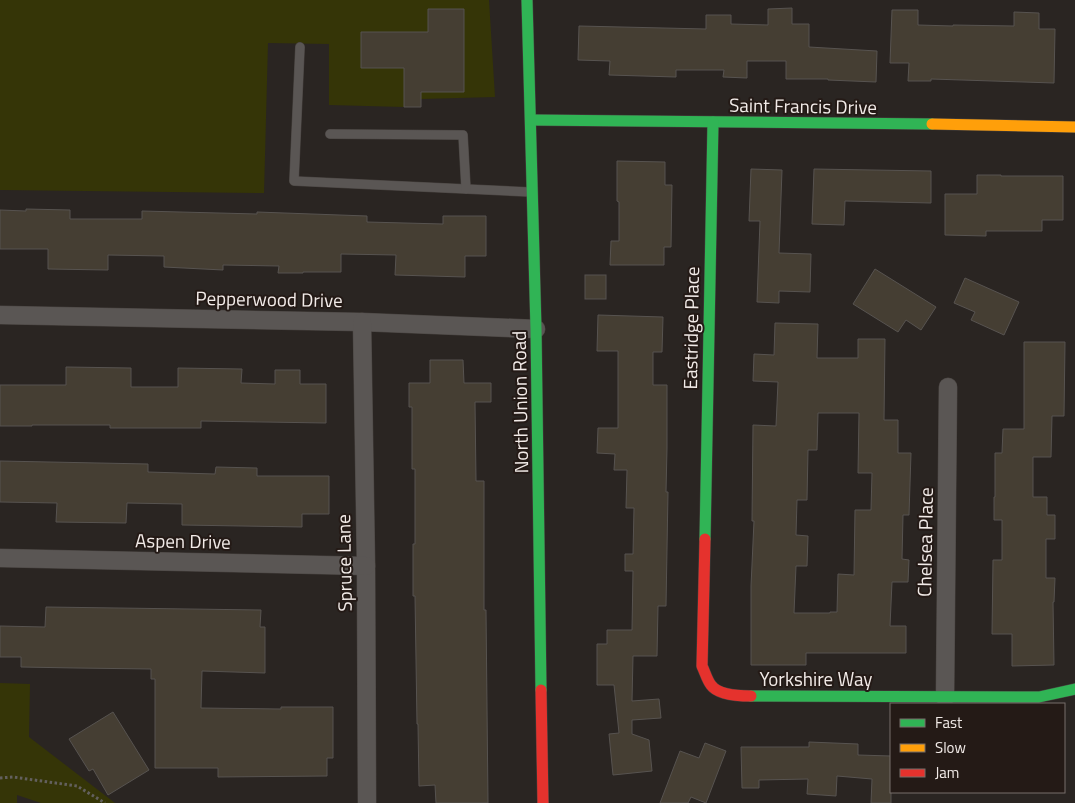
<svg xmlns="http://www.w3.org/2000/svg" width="1075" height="803" font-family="'Titillium Web',sans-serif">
  <rect width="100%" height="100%" fill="#2a2522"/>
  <g fill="#353507">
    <path d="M0,0H489L495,97L421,99V92L464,91V9L428,32H361V68H404V107L329,105V44L268,43L264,193L0,190Z"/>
    <path d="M0,683L30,684L29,737L115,803H41L17,795V803H0Z"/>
  </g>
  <g fill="#453e33" stroke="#575350" fill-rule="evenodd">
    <path d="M792,8V24H809V47L877,51L876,82L828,80V79H786V61H747V78L723,77L724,70H676V77L609,75L610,61L578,60L579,26L706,29V15H731V24L768,25V9Z"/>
    <path d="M428,9H464V92H421V107H404V68H361V32H428Z"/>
    <path d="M892,10H918V25L953,26V25L1014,26V12L1039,13V29H1055L1054,83L931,79V81H908L909,63H890Z"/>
    <path d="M617,161L665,162V185H672L671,247H664V265H610L611,241H619V202L617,201Z"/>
    <path d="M751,169L782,170L779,253L811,254L810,292L779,291V303L757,302L760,221H749Z"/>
    <path d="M814,169L931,171V203L845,201L844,225L812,224Z"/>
    <path d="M977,175H1001V176H1063V220H1042V231H986V236L945,235V194H977Z"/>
    <path d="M26,209L70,210V219H142V211L257,214V212L367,216V222L443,224V216H486V256H465V277L395,275L396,255L341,254V272H303V273H278L279,266L223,265V270L164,267V256L108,255V270L48,269V249H0V210L26,211Z"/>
    <path d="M875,269L936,307L921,330L906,320L898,332L853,304Z"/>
    <rect x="585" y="275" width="21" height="24"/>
    <path d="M965,278L1019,302L1004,335L971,320L975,312L954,303Z"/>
    <path d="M598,315L663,317L662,352H653V385H667V448L666,492H668L666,606H658L657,656H633L632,701L659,699L661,718L632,720V734L649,740L652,771L613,775L609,734L619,733L614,685H597V644H607V630H632L633,571H625V554H633L634,508H626L627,470H614L615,454L597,453L598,428H618V351H597Z"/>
    <path d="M775,323L818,324L817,358H858V339H885L884,420H898V453H911L909,515H903L902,559L909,560L908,582H892L890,626H906V653H806V665H751V586L754,521H752L753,425L776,426L778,382L753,381L754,354L774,355ZM818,413H859L858,473H872L871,510H855L854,575L838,574L837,612H830V613H794L796,566H807L808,536L796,535L797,500H807L808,450H817Z"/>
    <path d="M1024,342H1065L1064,416H1052L1051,457H1033V497H1047V515H1055V539H1046V578H1055L1054,602H1053L1054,665L1012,666V634H992L993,560H1002V520H994V497H995V453H1002L1003,429H1024Z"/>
    <path d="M430,360H463L464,383H491V402H475L476,481H484V610H486L488,803H436L435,785L419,786L418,724H417L415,596H413V544H415V469H412V407H409V383H430Z"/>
    <path d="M66,367L131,368V387H178V368L242,369L241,383L275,384V370H300V384H326V423L201,421V428H110V425H32V426H0V385H66Z"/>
    <path d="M0,461L148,464V472L215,474L216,467L257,468V476H329V514H302V527L182,525V504L127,503L126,523L56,522L57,503L0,502Z"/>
    <path d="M46,607L261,610L260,627H265V673L202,671L201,708L281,709V707H333V758H327V776L218,777V768H155V679H151V669L76,668L21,667V657H0V626L45,627Z"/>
    <path d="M113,712L149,770L108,795L93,769L89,771L69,739Z"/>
    <path d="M809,742L858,744V755L891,756V803H871L872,779L837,776L836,796L807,794L808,779L759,780V788H742L741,747H809Z"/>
    <path d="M705,743L726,751L706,803L691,797L688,803H660L680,751L699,758Z"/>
  </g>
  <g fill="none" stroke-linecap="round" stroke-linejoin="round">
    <g stroke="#484340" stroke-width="10">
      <g id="lane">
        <path d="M300,47L294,181L530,192"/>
        <path d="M330,134L463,135L466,189"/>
      </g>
    </g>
    <g stroke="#484340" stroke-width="19">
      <g id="street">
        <path d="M0,315L362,322L536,329"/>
        <path d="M362,322L366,566L367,803"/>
        <path d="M0,558L366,566"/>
        <path d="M945,698L948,387"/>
      </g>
    </g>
    <g stroke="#484340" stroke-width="12">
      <g id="fast">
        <path d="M527,0L536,329L541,690"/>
        <path d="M531,120L932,124"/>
        <path d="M705,539L713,122"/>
        <path d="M751,696L1039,697L1075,689"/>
      </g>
    </g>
    <g stroke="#484340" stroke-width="12">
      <path id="slow" d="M932,124L1075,127"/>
    </g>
    <g stroke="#484340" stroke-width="12">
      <g id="jam">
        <path d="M705,539L702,666C705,672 707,680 711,685C718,695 739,696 751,696"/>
        <path d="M541,690L543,803"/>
      </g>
    </g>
    <path stroke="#63605e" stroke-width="3" stroke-dasharray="2.5 2.5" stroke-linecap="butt" d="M0,778L13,777L77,786L105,803"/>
    <use href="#lane" stroke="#5a5654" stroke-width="9"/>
    <use href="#street" stroke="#5a5654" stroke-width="18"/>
    <use href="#fast" stroke="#30b455" stroke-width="11"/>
    <use href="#slow" stroke="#ff9f0a" stroke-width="11"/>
    <use href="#jam" stroke="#e5322d" stroke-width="11"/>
  </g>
  <g text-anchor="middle" stroke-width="4" stroke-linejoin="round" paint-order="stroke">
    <g font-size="19" fill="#f2ebe8" stroke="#241a16">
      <text transform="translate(803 106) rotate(1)" y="7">Saint Francis Drive</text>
      <text transform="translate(269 299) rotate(1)" y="7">Pepperwood Drive</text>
      <text transform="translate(691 328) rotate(-89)" y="7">Eastridge Place</text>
      <text transform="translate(520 402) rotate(-91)" y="7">North Union Road</text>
      <text transform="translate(183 541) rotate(1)" y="7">Aspen Drive</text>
      <text transform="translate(925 542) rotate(-89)" y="7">Chelsea Place</text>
      <text transform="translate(344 563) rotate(-91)" y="7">Spruce Lane</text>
      <text x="816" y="686">Yorkshire Way</text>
    </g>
  </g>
  <rect x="890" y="703" width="175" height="90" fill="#241a16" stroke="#766e6a"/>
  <rect x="900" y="719" width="25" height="8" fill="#30b455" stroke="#766e6a"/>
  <text x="935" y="728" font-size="15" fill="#f2ebe8">Fast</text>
  <rect x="900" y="744" width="25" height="8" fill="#ff9f0a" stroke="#766e6a"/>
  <text x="935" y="753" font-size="15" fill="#f2ebe8">Slow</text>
  <rect x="900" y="769" width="25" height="8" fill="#e5322d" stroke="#766e6a"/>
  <text x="935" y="778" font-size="15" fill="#f2ebe8">Jam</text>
</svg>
